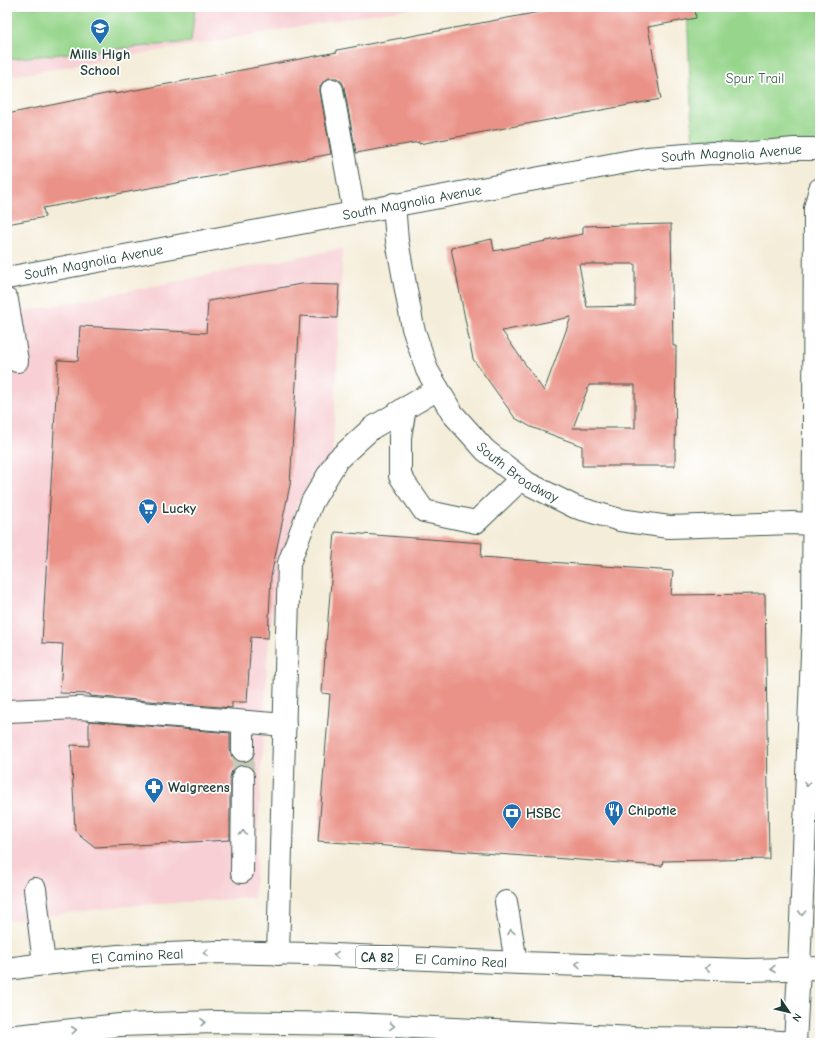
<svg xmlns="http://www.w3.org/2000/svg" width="827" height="1050" font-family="'Comic Neue',sans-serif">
  <rect width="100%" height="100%" fill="#fff"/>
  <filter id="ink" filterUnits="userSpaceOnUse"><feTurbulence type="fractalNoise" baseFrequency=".025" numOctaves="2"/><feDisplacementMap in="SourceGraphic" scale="8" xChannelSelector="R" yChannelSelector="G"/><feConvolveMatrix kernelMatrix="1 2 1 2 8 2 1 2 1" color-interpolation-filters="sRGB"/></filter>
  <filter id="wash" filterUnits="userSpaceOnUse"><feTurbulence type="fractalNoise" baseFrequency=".012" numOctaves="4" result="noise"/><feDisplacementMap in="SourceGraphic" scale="16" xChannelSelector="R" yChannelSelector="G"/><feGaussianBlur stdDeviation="0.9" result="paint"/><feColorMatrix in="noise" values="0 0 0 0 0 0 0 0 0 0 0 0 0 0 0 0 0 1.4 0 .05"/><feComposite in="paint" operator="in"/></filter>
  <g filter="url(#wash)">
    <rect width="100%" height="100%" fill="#f4edd9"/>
    <g fill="#f7cfd4">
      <path d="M7,7H420L378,13L7,77Z"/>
      <path d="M343,248L332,463L298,502L281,560L268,650L254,898L125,906L7,921V315Z"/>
    </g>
    <g fill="#96d58b" stroke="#5a8960">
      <path d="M7,7H195L191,42L7,59Z"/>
      <path d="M687,7H820V150L693,154Z"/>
    </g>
    <g id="blocks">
      <g fill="#ea9287" fill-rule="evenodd">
        <path d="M566,7H695L696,18L648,27L661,99L419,144V142L356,153L344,87L342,82L337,78H329L324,81L320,86V92L331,154L43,208L45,217L7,224V114L115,92V94L337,52V50Z"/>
        <path d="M671,224L673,346H676L675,466H582V446L531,427L515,418L473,359L451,248L492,239L494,251L583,234V226ZM579,264H635V306L587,307ZM571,317L544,391L502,331ZM589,385H635V428H573Z"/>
        <path d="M301,284L339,285L337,318L300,316L290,485L271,576L268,638L251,637L247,702H232V708L90,696V694L60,693L63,644L42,643L58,360L78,361L80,326L206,333L208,301Z"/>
        <path d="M335,532L482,543L481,557L673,571L671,595L765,594L769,859L663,861L662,866L318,841L330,694L322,693Z"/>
        <path d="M89,721L230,733V750L232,757L237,761L243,762L249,761L252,758L253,770L249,766L243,765L237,766L232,771L230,777V840L95,847L75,831L71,745L89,746Z"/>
      </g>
    </g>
  </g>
  <g filter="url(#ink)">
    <use href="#blocks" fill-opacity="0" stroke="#3f574d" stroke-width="1"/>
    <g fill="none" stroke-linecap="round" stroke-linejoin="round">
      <path stroke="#c9cab8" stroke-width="22" stroke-dasharray="22 11" stroke-linecap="butt" d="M243,777V750"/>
      <g stroke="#3f574d" stroke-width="24">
        <g id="minor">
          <path d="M332,90L354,212"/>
          <path id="s1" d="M394,204L397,241L413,328L427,370L452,413L485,450L527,483L575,507L620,520L669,527L792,523L813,524"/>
          <path d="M7,300L17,361"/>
          <path d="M405,408L400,437V476L424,511L476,522L521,479"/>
          <path d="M7,711L79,708L285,725"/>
          <path d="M243,750V722"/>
          <path d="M242,872L243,777"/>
          <path d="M35,889L44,964"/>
          <path d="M506,902L516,962"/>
          <path d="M278,954L289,563L312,502L337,460L372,428L438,389"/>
          <path d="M799,969L813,630L815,208L820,189"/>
        </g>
      </g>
      <g stroke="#3f574d" stroke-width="24">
        <g id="major">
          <path id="s2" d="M7,278L647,158L712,153L742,154L794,149H820"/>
          <path id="s3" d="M7,969L44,964L118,956L217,952L311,954L521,963L747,970L820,968"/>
          <path d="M7,1037L120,1025L215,1022L353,1024L634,1038L734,1039L796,1043"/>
          <path d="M795,1043L799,969"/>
        </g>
      </g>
      <use href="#minor" stroke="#fff" stroke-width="22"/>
      <use href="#major" stroke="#fff" stroke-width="22"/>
    </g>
    <defs><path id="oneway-chevron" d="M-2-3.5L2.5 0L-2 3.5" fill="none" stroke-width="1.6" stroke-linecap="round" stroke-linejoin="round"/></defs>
    <g stroke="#8f9e9a">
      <use href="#oneway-chevron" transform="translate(807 784) rotate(92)"/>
      <use href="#oneway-chevron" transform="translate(243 833) rotate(-90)"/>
      <use href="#oneway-chevron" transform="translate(802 913) rotate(93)"/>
      <use href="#oneway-chevron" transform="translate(511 932) rotate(-99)"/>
      <use href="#oneway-chevron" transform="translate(206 953) rotate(178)"/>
      <use href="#oneway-chevron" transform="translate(336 955) rotate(-178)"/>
      <use href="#oneway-chevron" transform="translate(578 964) rotate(-179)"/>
      <use href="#oneway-chevron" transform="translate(708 968) rotate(-178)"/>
      <use href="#oneway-chevron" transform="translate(773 969) rotate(179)"/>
      <use href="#oneway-chevron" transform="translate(203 1022) rotate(-2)"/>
      <use href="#oneway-chevron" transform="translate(392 1026) rotate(2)"/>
      <use href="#oneway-chevron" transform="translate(74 1030) rotate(-6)"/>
    </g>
  </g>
  <defs>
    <g id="school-pin" transform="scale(1)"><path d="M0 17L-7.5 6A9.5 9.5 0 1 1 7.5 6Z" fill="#1f6fb2" stroke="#fff"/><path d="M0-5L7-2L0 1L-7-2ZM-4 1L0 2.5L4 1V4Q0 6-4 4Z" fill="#fff"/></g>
    <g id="supermarket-pin" transform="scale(1)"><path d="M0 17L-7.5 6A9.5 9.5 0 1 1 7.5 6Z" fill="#1f6fb2" stroke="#fff"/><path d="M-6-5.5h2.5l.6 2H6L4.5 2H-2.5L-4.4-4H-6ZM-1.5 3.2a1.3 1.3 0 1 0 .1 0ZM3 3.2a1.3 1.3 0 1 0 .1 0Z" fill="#fff"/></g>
    <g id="pharmacy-pin" transform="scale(1)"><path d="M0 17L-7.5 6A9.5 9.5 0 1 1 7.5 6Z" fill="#1f6fb2" stroke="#fff"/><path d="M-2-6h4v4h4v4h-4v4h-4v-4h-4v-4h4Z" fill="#fff"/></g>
    <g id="restaurant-pin" transform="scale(1)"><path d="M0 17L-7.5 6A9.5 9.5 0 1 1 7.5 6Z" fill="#1f6fb2" stroke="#fff"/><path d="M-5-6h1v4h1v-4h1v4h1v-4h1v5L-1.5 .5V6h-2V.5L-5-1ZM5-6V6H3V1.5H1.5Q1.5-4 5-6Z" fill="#fff"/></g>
    <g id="bank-pin" transform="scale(1)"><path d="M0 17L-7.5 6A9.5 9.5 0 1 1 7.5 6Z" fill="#1f6fb2" stroke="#fff"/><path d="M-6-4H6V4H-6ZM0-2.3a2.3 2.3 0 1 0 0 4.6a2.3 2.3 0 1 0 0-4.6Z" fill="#fff"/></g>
  </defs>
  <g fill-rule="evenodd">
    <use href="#school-pin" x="100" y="28"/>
    <use href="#supermarket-pin" x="148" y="508"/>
    <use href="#pharmacy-pin" x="154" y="787"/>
    <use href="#restaurant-pin" x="614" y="810"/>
    <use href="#bank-pin" x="512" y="813"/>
  </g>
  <g text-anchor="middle" stroke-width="3.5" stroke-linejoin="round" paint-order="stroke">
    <rect fill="#fff" stroke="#627771" stroke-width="1" x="356" y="946" width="42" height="22" rx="3"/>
    <g font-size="13" font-weight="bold" fill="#1f3d34">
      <text x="377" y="962">CA 82</text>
    </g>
    <g font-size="14" font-weight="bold" fill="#1f3d34" stroke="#fff" text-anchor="start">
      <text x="100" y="59" text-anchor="middle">Mills High<tspan x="100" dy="16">School</tspan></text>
      <text x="162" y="513">Lucky</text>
      <text x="168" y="792">Walgreens</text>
      <text x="628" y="815">Chipotle</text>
      <text x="526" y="818">HSBC</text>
    </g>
    <g font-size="14" fill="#3d634a" stroke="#fff">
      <text x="755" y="83">Spur Trail</text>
    </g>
    <g font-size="14" fill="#1f3d34" stroke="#fff">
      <text dy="5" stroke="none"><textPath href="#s2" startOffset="736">South Magnolia Avenue</textPath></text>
      <text dy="5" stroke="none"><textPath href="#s2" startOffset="412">South Magnolia Avenue</textPath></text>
      <text dy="5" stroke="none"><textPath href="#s2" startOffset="88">South Magnolia Avenue</textPath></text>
      <text dy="5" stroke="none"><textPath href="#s1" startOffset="309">South Broadway</textPath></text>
      <text dy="5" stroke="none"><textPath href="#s3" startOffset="131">El Camino Real</textPath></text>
      <text dy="5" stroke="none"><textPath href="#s3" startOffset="455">El Camino Real</textPath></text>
    </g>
  </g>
  <rect width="827" height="1050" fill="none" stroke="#fff" stroke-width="24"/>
  <g transform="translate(789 1012) rotate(125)" stroke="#ffffff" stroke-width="3" paint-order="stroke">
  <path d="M0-3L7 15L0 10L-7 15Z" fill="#1f3d34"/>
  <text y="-6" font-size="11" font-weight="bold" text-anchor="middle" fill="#1f3d34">N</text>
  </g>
</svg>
